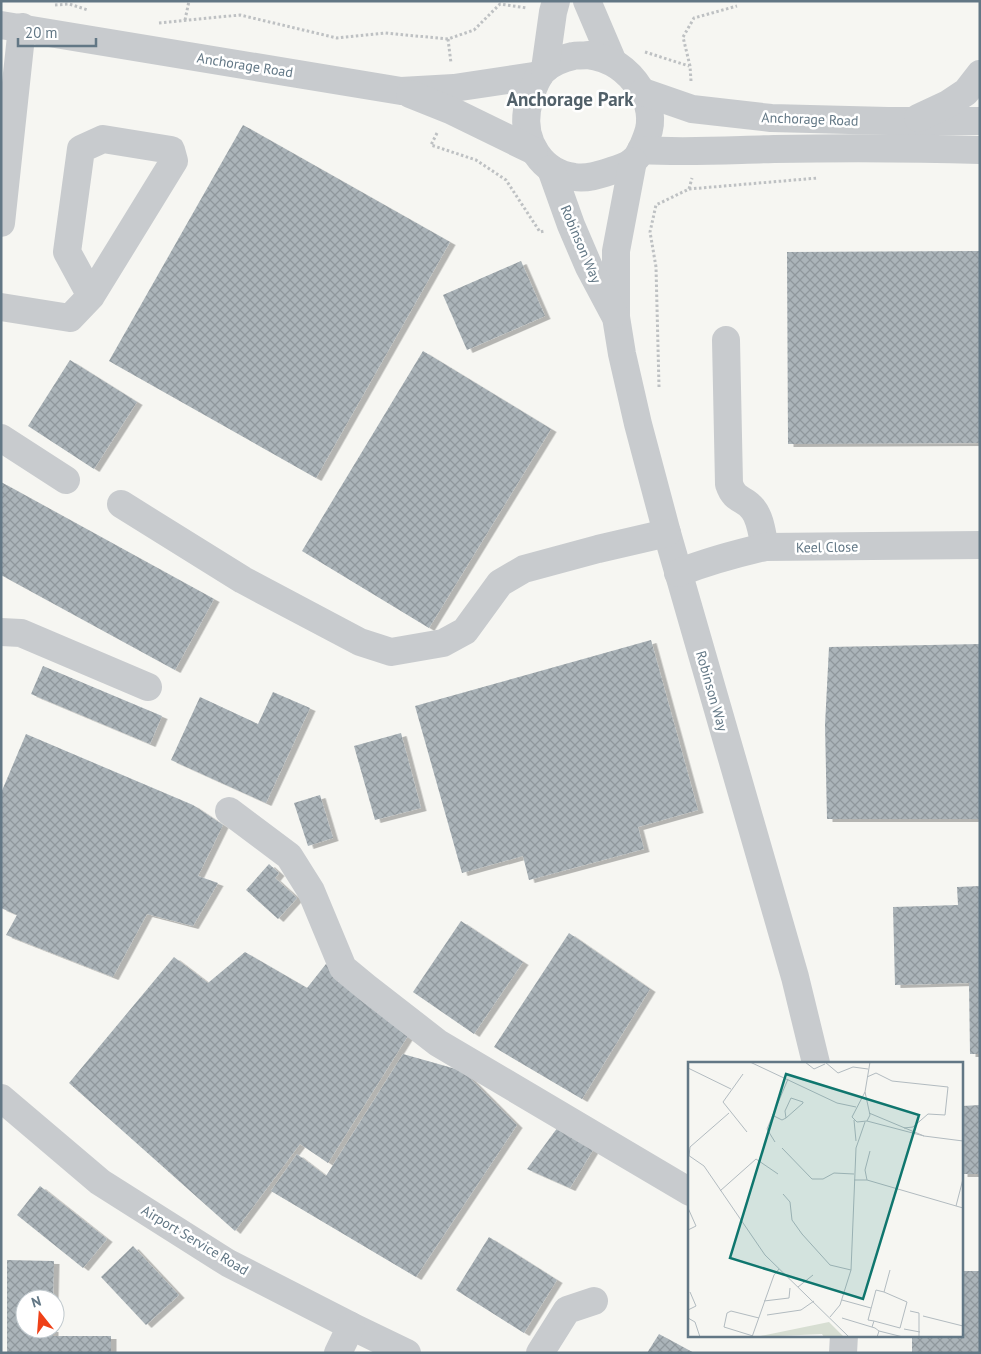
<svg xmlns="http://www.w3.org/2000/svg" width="981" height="1354" font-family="'PT Sans',sans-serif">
  <defs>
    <pattern id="building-cross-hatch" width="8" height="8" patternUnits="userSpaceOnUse" patternTransform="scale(1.25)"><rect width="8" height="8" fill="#abb4b9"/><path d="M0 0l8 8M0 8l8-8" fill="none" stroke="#8f979c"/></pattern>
    <filter id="shadow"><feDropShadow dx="5.5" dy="3" stdDeviation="0" flood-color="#0004"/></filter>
  </defs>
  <rect width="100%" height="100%" fill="#f6f6f2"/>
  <g fill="url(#building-cross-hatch)" filter="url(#shadow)">
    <path d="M243,125L450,242L316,478L109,361Z"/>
    <path d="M980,251V443L788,444L787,252Z"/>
    <path d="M521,261L545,316L467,350L443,295Z"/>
    <path d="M423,351L551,429L429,628L302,551Z"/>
    <path d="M70,360L137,402L94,469L28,426Z"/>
    <path d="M1,482L214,599L175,670L1,575Z"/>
    <path d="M651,640L698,810L638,827L644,849L529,880L523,856L462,873L415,706Z"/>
    <path d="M980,644V819H827L825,725L829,647Z"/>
    <path d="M43,666L162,716L150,744L31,694Z"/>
    <path d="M273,692L310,708L266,803L171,760L200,697L258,724Z"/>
    <path d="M401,733L421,808L375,820L354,746Z"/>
    <path d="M26,734L193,805L223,825L198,876L218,883L193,926L147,914L113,977L6,935L17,915L1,908V793Z"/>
    <path d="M320,795L333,838L308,846L294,803Z"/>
    <path d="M269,864L279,873L275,878L297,898L278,919L246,890Z"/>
    <path d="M980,886V1054H970L969,983L895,985L893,907L958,905L957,887Z"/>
    <path d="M461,921L523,962L474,1034L413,992Z"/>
    <path d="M569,933L650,989L582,1099L494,1047Z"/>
    <path d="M245,952L307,988L326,964L411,1031L328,1163L300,1144L235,1231L69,1083L174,957L208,983Z"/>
    <path d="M403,1054L463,1071L517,1125L416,1277L271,1191L297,1154L326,1176Z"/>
    <path d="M980,1105V1174H962V1106Z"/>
    <path d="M558,1127L593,1150L570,1188L527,1169Z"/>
    <path d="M40,1186L107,1239L83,1268L17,1215Z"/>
    <path d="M489,1237L557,1280L524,1333L456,1290Z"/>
    <path d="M133,1246L179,1295L146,1325L101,1277Z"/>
    <path d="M7,1260L54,1261L53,1299H25V1329H53V1336H111V1353H7Z"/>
    <path d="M962,1271H980V1353H912V1335H962Z"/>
    <path d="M659,1334L694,1353H647Z"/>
  </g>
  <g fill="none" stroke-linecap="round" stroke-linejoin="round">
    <g stroke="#bec1c3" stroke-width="3" stroke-dasharray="2.5 2.5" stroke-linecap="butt">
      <path d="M55,5L69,4L88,10"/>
      <path d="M185,20L189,1"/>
      <path d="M159,23L240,15L337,38L385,33L448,39L474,30L500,4L527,8"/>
      <path d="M448,39L451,63"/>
      <path d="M645,52L689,66"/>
      <path d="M691,81L690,66L683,37L694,18L737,6"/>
      <path d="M437,133L431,145L476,160L506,180L540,232L545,231"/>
      <path d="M689,189L818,178"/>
      <path d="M659,387L656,267L650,232L656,205L689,189L692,178"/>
    </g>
    <g stroke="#c8cbce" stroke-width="28">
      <path d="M587,1L613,62"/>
      <path d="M1,25L401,91L454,88L540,75"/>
      <path d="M588,55C611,58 628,70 640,89C650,102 653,121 647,136C644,144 640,156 632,162C627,166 618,169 611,171C599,175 587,179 574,177C542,173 522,142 527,110C529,99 536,76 545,69C552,63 564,58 573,56C577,55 583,56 588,55Z"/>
      <path d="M545,69L553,12L556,1"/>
      <path d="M643,92L692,109L771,118L888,121H980"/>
      <path d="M410,94L450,110L534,151"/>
      <path d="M918,118L948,104L966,92L980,74"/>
      <path d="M641,150C686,153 730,150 774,149C843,148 911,148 980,150"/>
      <path d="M633,161L616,251V317L622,354L638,424L667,533L795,977L816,1063"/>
      <path d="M551,169L571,225L589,267L614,314"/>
      <path d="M1,223L22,27"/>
      <path d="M1,307L70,318L91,296L174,161L171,150L103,139L81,149L67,252L91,296"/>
      <path d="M726,340L729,484C735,502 744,497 753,509C761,519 762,535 765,547"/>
      <path d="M1,438L66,480"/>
      <path d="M121,504L243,580L360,642L391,652L443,643L465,631L500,583L524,569L598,549L667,533"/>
      <path d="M678,573C706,562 735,554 765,547L980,545"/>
      <path d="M1,632L21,633L148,687"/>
      <path d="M229,811L289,856L311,891L343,968L366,987L438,1043L690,1192"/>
      <path d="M1,1098L100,1182L228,1263L351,1326L407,1353"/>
      <path d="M338,1353L351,1326"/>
      <path d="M540,1353L567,1310L594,1301"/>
      <path d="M843,1353L844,1335"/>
    </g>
  </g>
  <g text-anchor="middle" stroke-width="5" stroke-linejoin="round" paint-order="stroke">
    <g font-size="14" fill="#627785" stroke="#fff">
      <text transform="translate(245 65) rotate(9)" y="5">Anchorage Road</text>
      <text transform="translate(810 119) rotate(2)" y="5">Anchorage Road</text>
      <text transform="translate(581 244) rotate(67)" y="5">Robinson Way</text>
      <text transform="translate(827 547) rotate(-1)" y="5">Keel Close</text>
      <text transform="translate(712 691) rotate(74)" y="5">Robinson Way</text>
      <text transform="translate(195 1240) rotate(31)" y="5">Airport Service Road</text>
    </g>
    <g font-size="19" font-weight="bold" fill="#516069" stroke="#fff">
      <text x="570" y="106">Anchorage Park</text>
    </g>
  </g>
  <g transform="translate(688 1062)">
    <rect width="275" height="275" fill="#f6f6f2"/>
    <path d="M141,260L156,275H136L134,272L68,275Z" fill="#d7ded2"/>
    <path fill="none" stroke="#b2bbc0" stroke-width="1" d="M62,0L149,41L168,45M117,0L126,7L137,2M137,0L150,11L165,5L180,7M0,6L43,27M55,12L35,40L59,70M179,15L188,11L204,19L260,25L257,53L240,52L225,65L216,66M177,30L164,55L169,60L179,59M181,51L236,74L275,79M84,53L94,58L98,56L115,41V40L103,36L97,49L98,56M166,58L168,79M179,59L182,53L177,30L182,0M179,59L236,74M87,80L79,67L100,17M94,86L124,117H135L146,111L166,112M0,93L16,104L77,193L161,275M1,94L2,85L41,51M166,118H179L275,146M179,118L177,108L182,89M32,129L68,97L90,112M95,132L102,140L104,158L114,172L142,203L163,208M268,144L275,117M0,146L8,164L0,168M110,225L125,213M154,238L183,246M76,239L101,236L102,226M0,248L8,244L2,230M222,249L231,251V275M79,253L113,248L126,239M235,254L275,264M142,255L152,243L163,208L168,86L177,60M0,256L7,260L12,275M154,256L187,266L191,269L189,275M186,259L212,266L219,240L196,230M184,265L186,259L180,258L188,228L196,230L202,208M216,267L232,270M191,269L215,275M65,274L36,265L39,251L43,249L71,256M64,275L86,213L91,207"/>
    <path fill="#0f766e" fill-opacity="0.15" stroke="#0f766e" stroke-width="2.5" d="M98,12L231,53L175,237L42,196Z"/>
    <rect width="275" height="275" fill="none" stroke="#627785" stroke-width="2.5"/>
  </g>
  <rect width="981" height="1354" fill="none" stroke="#627785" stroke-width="5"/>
  <g transform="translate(40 1314) rotate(343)"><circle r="24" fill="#ffffff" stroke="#c0c9ce"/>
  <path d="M0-4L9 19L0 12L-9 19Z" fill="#ef4118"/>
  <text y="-8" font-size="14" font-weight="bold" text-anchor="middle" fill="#627785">N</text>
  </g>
  <path d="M18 38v8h78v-8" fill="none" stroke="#627785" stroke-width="2.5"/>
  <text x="25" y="38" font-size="15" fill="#627785" stroke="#ffffff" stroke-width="4" paint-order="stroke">20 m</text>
</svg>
